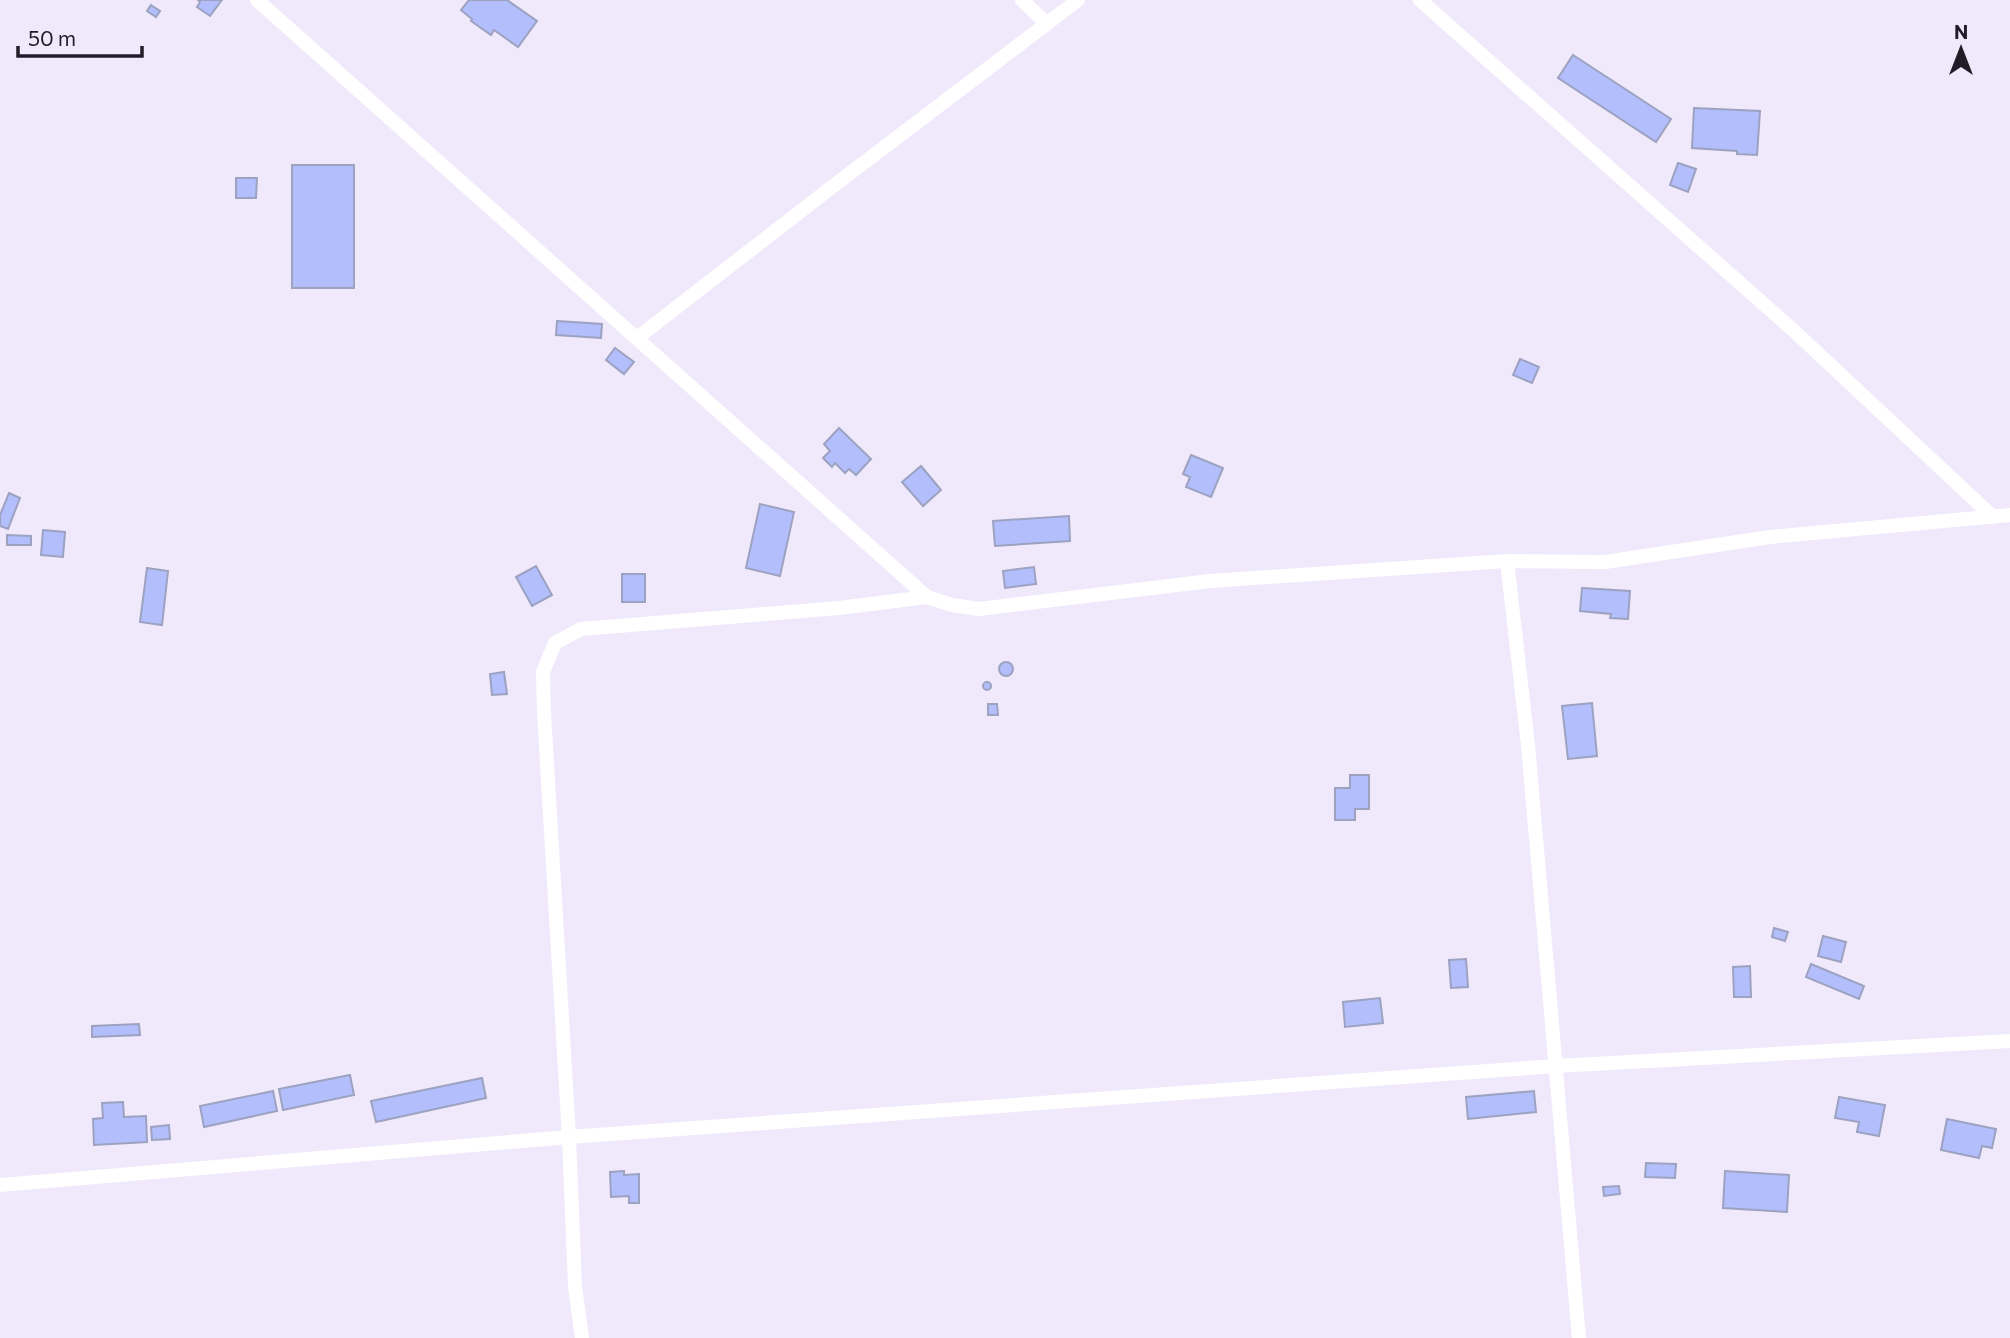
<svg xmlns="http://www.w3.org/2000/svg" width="2010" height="1338" font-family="Commissioner,sans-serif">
  <rect width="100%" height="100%" fill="#f0e9fc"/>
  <g fill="#b3befc" stroke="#9ca2c0" stroke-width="2">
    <path d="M222,0L210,16L197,7L200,2L198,0Z"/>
    <path d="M469,0H507L537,21L518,47L494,30L491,35L471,21L472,19L461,10Z"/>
    <path d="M151,5L160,11L156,17L147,11Z"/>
    <path d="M1573,55L1671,119L1656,142L1558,78Z"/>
    <path d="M1694,108L1760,111L1757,155L1737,154V151L1692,148Z"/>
    <path d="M1678,163L1696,169L1688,192L1670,185Z"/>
    <rect x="292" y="165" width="62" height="123"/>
    <path d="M236,178H257L256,198H236Z"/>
    <path d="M557,321L602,324L601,338L556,335Z"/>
    <path d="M615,348L634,362L624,374L606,360Z"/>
    <path d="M1520,359L1539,367L1532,383L1513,375Z"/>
    <path d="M839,428L871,459L856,475L849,469L845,473L835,463L832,467L823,458L830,451L824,444Z"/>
    <path d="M1191,455L1223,468L1211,497L1186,487L1190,477L1183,474Z"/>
    <path d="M921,466L941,490L923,506L902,482Z"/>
    <path d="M9,493L20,498L8,529L0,526V515Z"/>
    <path d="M760,504L794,512L780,576L746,568Z"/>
    <path d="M1069,516L1070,541L995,546L993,521Z"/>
    <path d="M43,530L65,532L63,557L41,555Z"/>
    <path d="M7,535L31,536V545H7Z"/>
    <path d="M536,566L552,595L532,606L516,577Z"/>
    <path d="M1034,567L1036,584L1005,588L1003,571Z"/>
    <path d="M147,568L168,571L162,625L140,622Z"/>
    <rect x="622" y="574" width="23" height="28"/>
    <path d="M1582,588L1630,591L1628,619L1610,618L1611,614L1580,611Z"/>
    <circle cx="1006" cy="669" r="7"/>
    <path d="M504,672L507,694L492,695L490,674Z"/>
    <circle cx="987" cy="686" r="4"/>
    <path d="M1592,703L1597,756L1568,759L1562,706Z"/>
    <path d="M988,704H997L998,715H988Z"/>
    <path d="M1350,775H1369V809H1355V820H1335V788H1350Z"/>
    <path d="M1774,928L1788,932L1785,941L1772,937Z"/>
    <path d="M1823,936L1846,942L1841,962L1818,956Z"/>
    <path d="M1466,959L1468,987L1451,988L1449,960Z"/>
    <path d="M1811,964L1864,986L1859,999L1806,977Z"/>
    <path d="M1750,966L1751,997H1734L1733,967Z"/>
    <path d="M1380,998L1383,1023L1345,1027L1343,1002Z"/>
    <path d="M139,1024L140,1035L92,1037V1026Z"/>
    <path d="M350,1075L354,1095L283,1110L279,1089Z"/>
    <path d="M482,1078L486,1098L376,1122L371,1101Z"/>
    <path d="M273,1091L277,1111L204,1127L200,1106Z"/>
    <path d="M1534,1091L1536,1112L1468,1119L1466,1097Z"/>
    <path d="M1839,1097L1885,1105L1879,1136L1857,1132L1859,1122L1835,1118Z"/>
    <path d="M123,1102L124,1117L146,1116L147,1142L94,1145L93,1119L103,1118L102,1103Z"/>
    <path d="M1947,1119L1996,1129L1992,1148L1982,1146L1979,1158L1941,1150Z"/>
    <path d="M169,1125L170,1139L152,1140L151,1127Z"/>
    <path d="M1646,1163L1676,1164L1675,1178L1645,1177Z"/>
    <path d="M624,1171V1175L639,1174V1203H629V1196L611,1197L610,1172Z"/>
    <path d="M1725,1171L1789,1175L1787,1212L1723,1208Z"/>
    <path d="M1619,1186L1620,1194L1604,1196L1603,1187Z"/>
  </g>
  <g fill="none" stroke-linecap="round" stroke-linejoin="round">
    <g stroke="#fff" stroke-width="14">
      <path d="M257,0L927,597L952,605L979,609L1210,581L1507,561L1605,562L1770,537L2010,515"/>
      <path d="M1022,0L1047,24"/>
      <path d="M1420,0L1793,330L1993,517"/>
      <path d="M637,338L828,190L1078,0"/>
      <path d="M1507,561L1528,745L1579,1338"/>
      <path d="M0,1185L569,1137L1556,1066L2010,1041"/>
      <path d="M582,1338L575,1287L569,1137L544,713L543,672L555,643L581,629L839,608L927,597"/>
    </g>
  </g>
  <g transform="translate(1961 49)" stroke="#f0e9fc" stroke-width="5" paint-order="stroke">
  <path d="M0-5L12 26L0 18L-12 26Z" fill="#211c27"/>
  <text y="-10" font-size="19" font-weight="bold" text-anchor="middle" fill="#211c27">N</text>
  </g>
  <path d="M18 46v10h124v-10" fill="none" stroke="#211c27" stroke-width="3.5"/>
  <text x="28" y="46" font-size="21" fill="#211c27" stroke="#f0e9fc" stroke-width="5" paint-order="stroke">50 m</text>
</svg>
